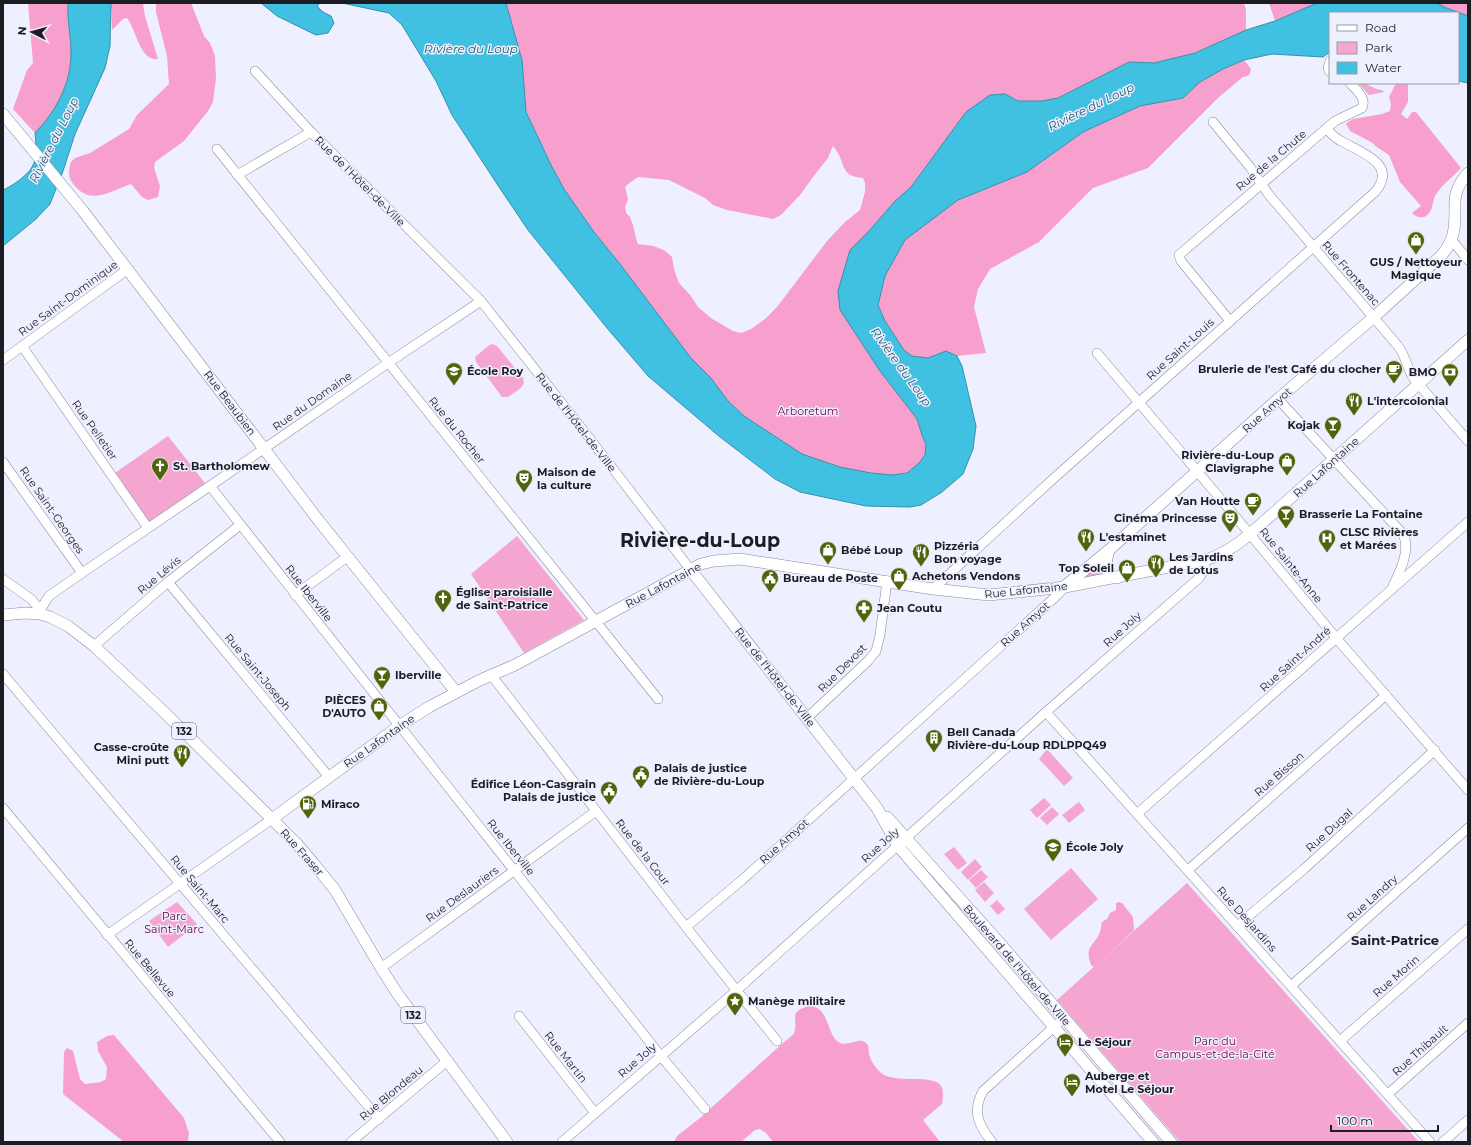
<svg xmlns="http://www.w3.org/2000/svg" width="1471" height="1145" font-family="Montserrat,sans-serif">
  <rect width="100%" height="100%" fill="#eeefff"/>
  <g fill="#f5a6d0">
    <path d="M1358,83C1370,83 1371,89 1382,90L1384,92L1369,95Z"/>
    <path d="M492,344L497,346L523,378L524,383L521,388L508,397H502L476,362L475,357L488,346Z"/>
    <path d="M168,436L205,483L147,524L112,475Z"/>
    <path d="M517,536L584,620L524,653L471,574Z"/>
    <path d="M1101,563L1102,564L1107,575L1079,580Z"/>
    <path d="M1047,749L1073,778L1064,786L1039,759Z"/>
    <path d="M1044,798L1051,805L1037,818L1030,810Z"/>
    <path d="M1079,802L1085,810L1069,823L1062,815Z"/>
    <path d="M1052,807L1059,814L1047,825L1040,818Z"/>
    <path d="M954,847L967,863L958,870L944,854Z"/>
    <path d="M975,859L982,867L968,880L961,872Z"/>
    <path d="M1071,868L1098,899L1051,940L1024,909Z"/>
    <path d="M981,870L988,877L976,888L969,880Z"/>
    <path d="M984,882L994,893L985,902L975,890Z"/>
    <path d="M1187,883L1419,1142H1180L1057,1000Z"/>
    <path d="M997,900L1005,909L998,915L990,906Z"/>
    <path d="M177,902L197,924L168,947L149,921Z"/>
  </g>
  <g fill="#f7a0ce" fill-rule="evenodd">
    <path d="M28,3H68C67,20 71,36 71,53C71,84 56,111 35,133L13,109L27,70L33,63Z"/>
    <path d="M111,3H143L145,16L158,59C140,62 136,29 127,18L123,19L112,30Z"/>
    <path d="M156,3H191L204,36L210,43L215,56L216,78L213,102L208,111L184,141L155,162L154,168L160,186L158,197L148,200L142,197L131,184C110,191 91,206 74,185C68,178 68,170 71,162L75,158L90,153L129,129L137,115L169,84L167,56L156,12Z"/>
    <path d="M506,3H1244L1246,10V30L1195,53L1154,63L1129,62L1058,98L1042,101H1018L1005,94L966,112L911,187L895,201L868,232L850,250L880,371L917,419L922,435L926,445L925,455L919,463L907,473L893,475L871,473L840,467L802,454L744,416L728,401L711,378L691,358L620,264L594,232L564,189L551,165L526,112L522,60ZM833,146C847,162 838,176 863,178L865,183V192L860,210L845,222L827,241L777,307L765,319L751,329L741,333L733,331L711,318L698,307L691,296L679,283L674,269L672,257L664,250L653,246L638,244L636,238L633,225L630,217L626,213L625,207L628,199L625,187L628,184L638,177L669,180L705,198L713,205L727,210L773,219L781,215L800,195L813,177L828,158Z"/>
    <path d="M1269,3H1317L1275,21Z"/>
    <path d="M1437,3H1468V16L1444,7Z"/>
    <path d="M1244,60L1251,69L1250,73L1248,76L1243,77L1219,97L1148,168L1093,188L1039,242L990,269L978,289L974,307L986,353L957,356L946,351L928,358L912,356L904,350L885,321L878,305L885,276L905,240L958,200L1027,172L1083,132L1140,106L1183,98L1200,82L1223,69Z"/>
    <path d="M1396,83H1408V102L1401,114L1407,119L1412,112H1416L1461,168C1453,177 1441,185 1435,196C1432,203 1433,212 1426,216C1421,219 1416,217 1412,213L1421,206L1400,182L1389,155L1377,147L1371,142L1350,131L1346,124L1349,121L1353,119L1382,114L1390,111L1391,104L1389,97Z"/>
    <path d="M1119,902L1122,903L1133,917L1134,930L1094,967L1091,965C1084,945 1094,947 1100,932C1101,929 1101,925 1102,922L1107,919L1110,913L1116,910V903Z"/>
    <path d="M808,1006C827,1005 827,1029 835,1039C845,1051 858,1035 866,1043C870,1046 868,1050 869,1054C870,1060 876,1068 880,1072C893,1085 934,1073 941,1086C944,1091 943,1098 942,1104L923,1120L940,1142H773L766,1133L760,1129L755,1130L741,1142H675V1140L677,1136L700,1118L784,1042C787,1039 792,1037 794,1033C799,1019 787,1013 808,1006Z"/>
    <path d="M114,1035L184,1118L189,1133L188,1142H124L63,1094L64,1052L67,1048L73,1051L80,1079L85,1084L101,1082L106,1079L107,1067L98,1051L97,1042L107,1036Z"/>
  </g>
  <g fill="#41c1e1" stroke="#3690a8">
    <path d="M68,3H111L110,46L105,68L75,134L63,171L50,204L36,219L3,246V190C12,186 27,176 32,167C38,157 36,144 35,133C56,111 71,84 71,53C71,36 67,20 68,3Z"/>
    <path d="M261,3H320L317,6L323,12L331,16L334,23L328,33L316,35L277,16Z"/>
    <path d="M331,3H506L522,60L526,112L551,165L564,189L594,232L620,264L691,358L711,378L728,401L744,416L802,454L840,467L871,473L893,475L907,473L919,463L925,455L926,445L922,435L917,419L880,371L840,310L838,291L850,250L868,232L895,201L911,187L966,112L990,95L1005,94L1018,101H1042L1058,98L1129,62L1154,63L1195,53L1246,30L1275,21L1317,3H1437L1444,7L1468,16V83L1458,81V13H1330V52L1323,57L1272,54L1244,60L1223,69L1200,82L1183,98L1140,106L1083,132L1027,172L958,200L905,240L885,276L878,305L885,321L904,350L912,356L928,358L946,351L957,356L962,366L976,426L973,449L963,474L942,492L921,505L910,507L866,506L800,492L775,479L720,437L648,376L607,328L528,230L499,187L452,115L436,81L402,25L389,13L342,3Z"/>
  </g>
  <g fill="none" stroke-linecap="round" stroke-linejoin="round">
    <g stroke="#88899b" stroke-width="10">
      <g id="minor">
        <path d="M1330,61L1328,68L1330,72"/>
        <path d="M255,71L311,132L481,301L587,435L690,569"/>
        <path d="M1213,122L1250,167L1269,195L1398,346C1406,356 1407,369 1414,379L1468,441"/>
        <path d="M217,149L658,699"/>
        <path d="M237,175L311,132"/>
        <path d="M1451,239L1468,260"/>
        <path d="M1230,321L1181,261L1179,255L1335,121L1362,108C1367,98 1356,90 1350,83"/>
        <path d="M22,346L148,528"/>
        <path d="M1097,353L1224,503L1337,639L1468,790"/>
        <path d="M3,360L128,269"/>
        <path d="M1278,399L1403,534C1411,550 1400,571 1393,586"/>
        <path d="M3,462L82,573"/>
        <path d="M210,486L660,1055L705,1109"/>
        <path d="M3,579L31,599L37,606"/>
        <path d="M168,582L329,777"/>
        <path d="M933,589L1053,479L1375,192C1399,164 1360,152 1341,141C1335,138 1331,133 1326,129"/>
        <path d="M295,595L347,557"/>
        <path d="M42,607L49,596L82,573L210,486L388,363L481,301"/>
        <path d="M94,646L168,582L240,525"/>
        <path d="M3,674L379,1119"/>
        <path d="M492,676L686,927L777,1041"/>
        <path d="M1046,712L1430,1142"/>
        <path d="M807,718L868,661L876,651L880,635L887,581"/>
        <path d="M3,808L280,1142"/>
        <path d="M1138,813L1468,522"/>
        <path d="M1188,870L1386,695"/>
        <path d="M1237,926L1304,869L1435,750"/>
        <path d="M686,927L742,880L1053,599L1065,587"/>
        <path d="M107,935L272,819"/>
        <path d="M381,968L596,811"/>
        <path d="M1291,986L1468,828"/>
        <path d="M519,1016L595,1113"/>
        <path d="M1340,1041L1468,929"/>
        <path d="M1388,1094L1468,1023"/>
        <path d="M351,1142L447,1061"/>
        <path d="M562,1142L736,991L1046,712L1199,578L1204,570L1205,560"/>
        <path d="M992,1142C978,1125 972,1111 983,1091L1064,1018"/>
        <path d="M1443,1142L1468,1120"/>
      </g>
    </g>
    <g stroke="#88899b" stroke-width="12">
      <g id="major">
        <path d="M3,114L83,211L319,521L456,692"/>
        <path d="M1109,550C1106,560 1103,575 1117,578"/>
        <path d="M690,569L877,808L898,846L1153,1142"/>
        <path d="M1065,586L1109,550L1278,399L1374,317L1441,256C1446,250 1451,243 1453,234C1459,209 1447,196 1468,173"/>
        <path d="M3,615L25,613L40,614L50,617L68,626L94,646L163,711L297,844L314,864L335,890L381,968L397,993L507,1142"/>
        <path d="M887,817L1004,948L1171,1142"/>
        <path d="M272,819L399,726L429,707L480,680L515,665L701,564L714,561L740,559L933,589L989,595L1065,587L1205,560C1223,555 1236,546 1250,534L1468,340"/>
      </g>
    </g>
    <use href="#minor" stroke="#fff" stroke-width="9"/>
    <use href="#major" stroke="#fff" stroke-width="11"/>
  </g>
  <defs>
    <g id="shop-pin" transform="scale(0.9)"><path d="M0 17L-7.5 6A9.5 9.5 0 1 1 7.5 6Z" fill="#51630b" stroke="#eeefff"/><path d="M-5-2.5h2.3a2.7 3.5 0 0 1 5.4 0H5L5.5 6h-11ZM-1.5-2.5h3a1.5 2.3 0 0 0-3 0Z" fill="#fff"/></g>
    <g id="cafe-pin" transform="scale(0.9)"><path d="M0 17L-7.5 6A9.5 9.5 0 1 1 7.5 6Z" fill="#51630b" stroke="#eeefff"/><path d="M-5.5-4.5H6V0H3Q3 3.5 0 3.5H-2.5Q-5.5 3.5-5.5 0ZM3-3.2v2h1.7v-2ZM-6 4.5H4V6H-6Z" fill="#fff"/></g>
    <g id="school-pin" transform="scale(0.9)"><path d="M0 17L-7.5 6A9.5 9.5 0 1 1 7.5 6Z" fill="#51630b" stroke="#eeefff"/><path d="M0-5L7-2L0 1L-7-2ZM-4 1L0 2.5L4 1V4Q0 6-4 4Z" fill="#fff"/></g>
    <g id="bank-pin" transform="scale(0.9)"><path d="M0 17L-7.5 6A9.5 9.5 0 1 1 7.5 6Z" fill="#51630b" stroke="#eeefff"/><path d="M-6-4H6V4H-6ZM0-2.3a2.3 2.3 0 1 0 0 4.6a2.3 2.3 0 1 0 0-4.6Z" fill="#fff"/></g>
    <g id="restaurant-pin" transform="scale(0.9)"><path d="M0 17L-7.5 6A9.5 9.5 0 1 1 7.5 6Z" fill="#51630b" stroke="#eeefff"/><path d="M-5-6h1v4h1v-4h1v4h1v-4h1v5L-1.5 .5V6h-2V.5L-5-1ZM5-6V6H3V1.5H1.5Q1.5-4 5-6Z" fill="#fff"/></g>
    <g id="bar-pin" transform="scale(0.9)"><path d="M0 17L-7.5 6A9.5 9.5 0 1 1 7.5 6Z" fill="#51630b" stroke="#eeefff"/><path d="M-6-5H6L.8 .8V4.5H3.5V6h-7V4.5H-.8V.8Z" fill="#fff"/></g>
    <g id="church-pin" transform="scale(0.9)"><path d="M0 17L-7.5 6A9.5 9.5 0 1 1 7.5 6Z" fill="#51630b" stroke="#eeefff"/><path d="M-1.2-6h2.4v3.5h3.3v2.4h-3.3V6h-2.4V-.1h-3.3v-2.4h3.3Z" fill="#fff"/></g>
    <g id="theatre-pin" transform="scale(0.9)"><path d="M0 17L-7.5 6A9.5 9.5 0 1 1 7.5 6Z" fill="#51630b" stroke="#eeefff"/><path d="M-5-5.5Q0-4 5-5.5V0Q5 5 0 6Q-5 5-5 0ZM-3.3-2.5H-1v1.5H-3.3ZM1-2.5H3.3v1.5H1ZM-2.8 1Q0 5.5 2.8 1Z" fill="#fff"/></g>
    <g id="hospital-pin" transform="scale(0.9)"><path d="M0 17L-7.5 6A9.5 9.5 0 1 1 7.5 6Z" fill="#51630b" stroke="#eeefff"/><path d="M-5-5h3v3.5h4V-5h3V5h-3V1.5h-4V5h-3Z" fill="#fff"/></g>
    <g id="civic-pin" transform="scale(0.9)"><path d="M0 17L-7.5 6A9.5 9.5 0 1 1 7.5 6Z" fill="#51630b" stroke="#eeefff"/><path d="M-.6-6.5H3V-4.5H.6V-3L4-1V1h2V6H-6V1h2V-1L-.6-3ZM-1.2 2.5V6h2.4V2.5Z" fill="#fff"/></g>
    <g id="pharmacy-pin" transform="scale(0.9)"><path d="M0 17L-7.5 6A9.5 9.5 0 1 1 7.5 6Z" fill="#51630b" stroke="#eeefff"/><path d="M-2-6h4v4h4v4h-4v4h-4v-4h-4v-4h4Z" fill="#fff"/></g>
    <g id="building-pin" transform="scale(0.9)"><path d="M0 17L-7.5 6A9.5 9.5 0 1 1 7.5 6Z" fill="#51630b" stroke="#eeefff"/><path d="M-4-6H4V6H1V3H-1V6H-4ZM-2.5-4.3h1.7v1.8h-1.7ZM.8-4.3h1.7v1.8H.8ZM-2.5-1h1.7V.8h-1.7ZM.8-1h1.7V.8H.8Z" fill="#fff"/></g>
    <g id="fuel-pin" transform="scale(0.9)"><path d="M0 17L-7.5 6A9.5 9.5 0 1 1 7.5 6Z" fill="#51630b" stroke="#eeefff"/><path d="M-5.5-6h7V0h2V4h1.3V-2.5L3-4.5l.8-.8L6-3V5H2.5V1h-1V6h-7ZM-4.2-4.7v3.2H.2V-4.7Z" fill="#fff"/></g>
    <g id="sight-pin" transform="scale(0.9)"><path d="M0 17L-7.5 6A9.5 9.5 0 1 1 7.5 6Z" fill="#51630b" stroke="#eeefff"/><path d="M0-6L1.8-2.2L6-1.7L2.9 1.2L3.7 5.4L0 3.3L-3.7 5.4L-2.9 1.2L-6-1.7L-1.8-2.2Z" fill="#fff"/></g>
    <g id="hotel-pin" transform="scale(0.9)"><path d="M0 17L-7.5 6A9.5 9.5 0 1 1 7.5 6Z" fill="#51630b" stroke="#eeefff"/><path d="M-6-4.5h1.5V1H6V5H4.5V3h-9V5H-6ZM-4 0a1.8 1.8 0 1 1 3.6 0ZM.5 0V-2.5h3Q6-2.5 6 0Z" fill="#fff"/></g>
  </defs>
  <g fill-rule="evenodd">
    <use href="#shop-pin" x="1416" y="240"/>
    <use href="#cafe-pin" x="1394" y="369"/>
    <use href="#school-pin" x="454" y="371"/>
    <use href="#bank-pin" x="1450" y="372"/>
    <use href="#restaurant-pin" x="1354" y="401"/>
    <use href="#bar-pin" x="1333" y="425"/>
    <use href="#shop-pin" x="1287" y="461"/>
    <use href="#church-pin" x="160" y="466"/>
    <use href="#theatre-pin" x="524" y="478"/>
    <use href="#cafe-pin" x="1253" y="501"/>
    <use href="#bar-pin" x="1286" y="514"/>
    <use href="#theatre-pin" x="1230" y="518"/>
    <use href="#restaurant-pin" x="1086" y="537"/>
    <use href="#hospital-pin" x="1327" y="538"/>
    <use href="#shop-pin" x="828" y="550"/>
    <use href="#restaurant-pin" x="921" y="552"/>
    <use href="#restaurant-pin" x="1156" y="563"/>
    <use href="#shop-pin" x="1127" y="568"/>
    <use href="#shop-pin" x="899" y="576"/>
    <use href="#civic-pin" x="770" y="578"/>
    <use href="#church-pin" x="443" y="598"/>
    <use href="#pharmacy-pin" x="864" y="608"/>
    <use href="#bar-pin" x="382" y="675"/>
    <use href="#shop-pin" x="379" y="706"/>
    <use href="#building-pin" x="934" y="738"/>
    <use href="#restaurant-pin" x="182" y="753"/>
    <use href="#civic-pin" x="641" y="774"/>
    <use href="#civic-pin" x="609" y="790"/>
    <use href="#fuel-pin" x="308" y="804"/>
    <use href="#school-pin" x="1053" y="847"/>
    <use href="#sight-pin" x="735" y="1001"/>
    <use href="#hotel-pin" x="1065" y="1042"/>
    <use href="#hotel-pin" x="1072" y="1082"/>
  </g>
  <g text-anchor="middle" stroke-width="3" stroke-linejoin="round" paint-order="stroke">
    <g fill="#eeefff" stroke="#5b5b65" stroke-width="1">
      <rect x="172" y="723" width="24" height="16" rx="3"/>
      <rect x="401" y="1007" width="24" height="16" rx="3"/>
    </g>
    <g font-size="10" font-weight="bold" fill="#1c1c23">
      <text x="184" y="735">132</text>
      <text x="413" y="1019">132</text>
    </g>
    <g font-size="11" fill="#1c1c23" stroke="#eeefff">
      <text transform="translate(1271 160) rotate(-40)" y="4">Rue de la Chute</text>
      <text transform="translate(360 181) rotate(45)" y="4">Rue de l'Hôtel-de-Ville</text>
      <text transform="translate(1351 273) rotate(49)" y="4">Rue Frontenac</text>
      <text transform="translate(68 298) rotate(-36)" y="4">Rue Saint-Dominique</text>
      <text transform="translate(1180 349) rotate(-42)" y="4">Rue Saint-Louis</text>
      <text transform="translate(312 401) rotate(-35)" y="4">Rue du Domaine</text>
      <text transform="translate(230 403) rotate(53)" y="4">Rue Beaubien</text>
      <text transform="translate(1267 410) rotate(-42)" y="4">Rue Amyot</text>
      <text transform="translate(576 422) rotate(52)" y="4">Rue de l'Hôtel-de-Ville</text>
      <text transform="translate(95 430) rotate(55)" y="4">Rue Pelletier</text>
      <text transform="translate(457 430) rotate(51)" y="4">Rue du Rocher</text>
      <text transform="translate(1326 467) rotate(-42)" y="4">Rue Lafontaine</text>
      <text transform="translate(52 510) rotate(55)" y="4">Rue Saint-Georges</text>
      <text transform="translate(1291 565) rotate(51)" y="4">Rue Sainte-Anne</text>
      <text transform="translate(159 575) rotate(-40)" y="4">Rue Lévis</text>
      <text transform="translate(663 585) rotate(-28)" y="4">Rue Lafontaine</text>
      <text transform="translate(1026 590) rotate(-6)" y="4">Rue Lafontaine</text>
      <text transform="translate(309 593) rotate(52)" y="4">Rue Iberville</text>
      <text transform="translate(1025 624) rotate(-42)" y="4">Rue Amyot</text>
      <text transform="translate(1122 629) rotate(-42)" y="4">Rue Joly</text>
      <text transform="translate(1295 659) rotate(-42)" y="4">Rue Saint-André</text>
      <text transform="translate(842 668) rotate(-45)" y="4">Rue Devost</text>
      <text transform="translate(258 672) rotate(50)" y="4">Rue Saint-Joseph</text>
      <text transform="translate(775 677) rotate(52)" y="4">Rue de l'Hôtel-de-Ville</text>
      <text transform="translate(379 741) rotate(-35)" y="4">Rue Lafontaine</text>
      <text transform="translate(1279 774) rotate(-41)" y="4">Rue Bisson</text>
      <text transform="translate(1329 830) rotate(-42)" y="4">Rue Dugal</text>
      <text transform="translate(784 841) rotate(-42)" y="4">Rue Amyot</text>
      <text transform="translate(880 845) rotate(-42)" y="4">Rue Joly</text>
      <text transform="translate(511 847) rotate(51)" y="4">Rue Iberville</text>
      <text transform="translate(302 852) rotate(48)" y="4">Rue Fraser</text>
      <text transform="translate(643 852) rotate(52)" y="4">Rue de la Cour</text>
      <text transform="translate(200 889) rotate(50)" y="4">Rue Saint-Marc</text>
      <text transform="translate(462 894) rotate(-36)" y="4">Rue Deslauriers</text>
      <text transform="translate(1372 898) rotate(-42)" y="4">Rue Landry</text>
      <text transform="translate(1247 919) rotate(48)" y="4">Rue Desjardins</text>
      <text transform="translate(1017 965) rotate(49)" y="4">Boulevard de l'Hôtel-de-Ville</text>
      <text transform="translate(150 968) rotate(50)" y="4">Rue Bellevue</text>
      <text transform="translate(1396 976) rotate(-41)" y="4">Rue Morin</text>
      <text transform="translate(1420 1050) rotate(-42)" y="4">Rue Thibault</text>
      <text transform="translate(566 1057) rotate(52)" y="4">Rue Martin</text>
      <text transform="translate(637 1060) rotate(-41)" y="4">Rue Joly</text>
      <text transform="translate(391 1093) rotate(-40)" y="4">Rue Blondeau</text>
    </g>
    <g font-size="11" font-weight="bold" fill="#1c1c23" stroke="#eeefff" text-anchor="start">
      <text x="1416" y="266" text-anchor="middle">GUS / Nettoyeur<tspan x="1416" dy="13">Magique</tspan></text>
      <text x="1381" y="373" text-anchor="end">Brulerie de l'est Café du clocher</text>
      <text x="467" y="375">École Roy</text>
      <text x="1437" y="376" text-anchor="end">BMO</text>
      <text x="1367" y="405">L'intercolonial</text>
      <text x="1320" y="429" text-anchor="end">Kojak</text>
      <text x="1274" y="459" text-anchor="end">Rivière-du-Loup<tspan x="1274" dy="13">Clavigraphe</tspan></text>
      <text x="173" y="470">St. Bartholomew</text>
      <text x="537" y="476">Maison de<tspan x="537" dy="13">la culture</tspan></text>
      <text x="1240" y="505" text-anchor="end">Van Houtte</text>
      <text x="1299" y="518">Brasserie La Fontaine</text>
      <text x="1217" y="522" text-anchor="end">Cinéma Princesse</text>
      <text x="1340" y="536">CLSC Rivières<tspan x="1340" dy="13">et Marées</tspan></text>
      <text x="1099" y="541">L'estaminet</text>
      <text x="934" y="550">Pizzéria<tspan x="934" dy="13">Bon voyage</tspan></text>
      <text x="841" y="554">Bébé Loup</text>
      <text x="1169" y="561">Les Jardins<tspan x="1169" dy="13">de Lotus</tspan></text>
      <text x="1114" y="572" text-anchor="end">Top Soleil</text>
      <text x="912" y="580">Achetons Vendons</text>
      <text x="783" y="582">Bureau de Poste</text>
      <text x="456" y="596">Église paroisialle<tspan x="456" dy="13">de Saint-Patrice</tspan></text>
      <text x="877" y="612">Jean Coutu</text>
      <text x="395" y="679">Iberville</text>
      <text x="366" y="704" text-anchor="end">PIÈCES<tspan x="366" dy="13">D'AUTO</tspan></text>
      <text x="947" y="736">Bell Canada<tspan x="947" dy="13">Rivière-du-Loup RDLPPQ49</tspan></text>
      <text x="169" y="751" text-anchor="end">Casse-croûte<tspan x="169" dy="13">Mini putt</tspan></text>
      <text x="654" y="772">Palais de justice<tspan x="654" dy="13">de Rivière-du-Loup</tspan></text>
      <text x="596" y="788" text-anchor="end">Édifice Léon-Casgrain<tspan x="596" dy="13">Palais de justice</tspan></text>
      <text x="321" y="808">Miraco</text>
      <text x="1066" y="851">École Joly</text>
      <text x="748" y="1005">Manège militaire</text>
      <text x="1078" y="1046">Le Séjour</text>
      <text x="1085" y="1080">Auberge et<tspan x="1085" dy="13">Motel Le Séjour</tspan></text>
    </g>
    <g font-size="11" fill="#6c024a" stroke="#eeefff">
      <text x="808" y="415">Arboretum</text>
      <text x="174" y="920">Parc<tspan x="174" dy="13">Saint-Marc</tspan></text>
      <text x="1215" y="1045">Parc du<tspan x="1215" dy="13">Campus-et-de-la-Cité</tspan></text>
    </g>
    <g font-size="12" font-style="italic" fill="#275a68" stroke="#eeefff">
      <text x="471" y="53">Rivière du Loup</text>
      <text transform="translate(1091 107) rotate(-26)" y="4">Rivière du Loup</text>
      <text transform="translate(54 140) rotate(-63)" y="4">Rivière du Loup</text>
      <text transform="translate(901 367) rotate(54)" y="4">Rivière du Loup</text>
    </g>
    <g font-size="13" font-weight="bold" fill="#1c1c23" stroke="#eeefff">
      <text x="1395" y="945">Saint-Patrice</text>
    </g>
    <g font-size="19" font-weight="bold" fill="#1c1c23" stroke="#eeefff">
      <text x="700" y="547">Rivière-du-Loup</text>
    </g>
  </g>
  <rect width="1471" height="1145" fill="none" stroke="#1c1c23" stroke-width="8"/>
  <rect x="1329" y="12" width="130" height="72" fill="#eeefff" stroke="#9a9ba7"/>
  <rect x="1337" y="25" width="20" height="6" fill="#ffffff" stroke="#9a9ba7"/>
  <text x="1365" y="32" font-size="12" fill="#1c1c23">Road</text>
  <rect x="1337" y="42" width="20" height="12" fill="#f5a6d0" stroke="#9a9ba7"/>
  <text x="1365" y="52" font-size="12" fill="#1c1c23">Park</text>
  <rect x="1337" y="62" width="20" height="12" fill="#41c1e1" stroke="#9a9ba7"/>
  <text x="1365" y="72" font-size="12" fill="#1c1c23">Water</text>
  <g transform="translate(32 32) rotate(276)" stroke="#eeefff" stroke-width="3" paint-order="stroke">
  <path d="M0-3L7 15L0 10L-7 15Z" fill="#1c1c23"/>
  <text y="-6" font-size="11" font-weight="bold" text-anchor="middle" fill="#1c1c23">N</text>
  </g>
  <path d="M1331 1125v6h107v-6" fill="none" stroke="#1c1c23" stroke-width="2"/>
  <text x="1337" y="1125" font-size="12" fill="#1c1c23" stroke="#eeefff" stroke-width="3" paint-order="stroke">100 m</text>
</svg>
